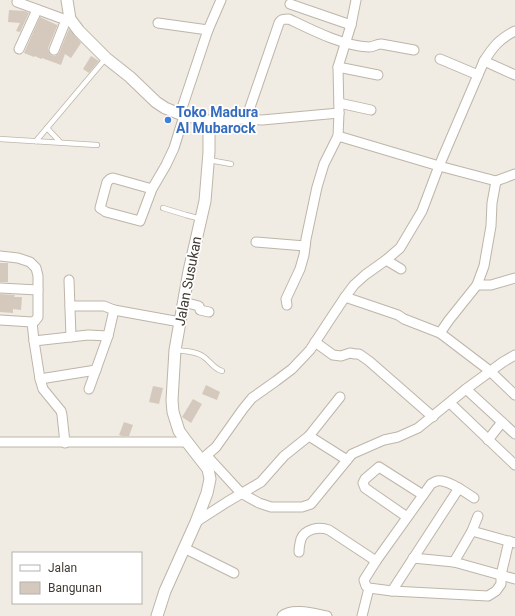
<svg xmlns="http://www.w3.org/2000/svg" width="515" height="616" font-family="Roboto,sans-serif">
  <rect width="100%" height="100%" fill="#f0ebe3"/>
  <g fill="#d4c9bc">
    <path d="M9,10L24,11L29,13L20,32L16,31L20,23L8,22Z"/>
    <path d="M40,17L57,25L58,24L48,48L49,53L51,55L55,56L59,53L69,29L81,43L71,58L65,54L61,65L42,58L41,59L35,56L34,57L24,53Z"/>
    <path d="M91,56L99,61L89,73L83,69Z"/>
    <rect x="0" y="263" width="8" height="19"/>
    <path d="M0,294L15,295L14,297H22L21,310L13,309V313L0,312Z"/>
    <path d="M206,385L220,392L217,400L202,394Z"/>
    <path d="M153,386L163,388L159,404L149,402Z"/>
    <path d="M193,399L202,404L191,423L182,417Z"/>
    <path d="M124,422L133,425L129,436H122L119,435Z"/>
  </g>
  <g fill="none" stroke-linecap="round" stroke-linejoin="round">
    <g stroke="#beb5a9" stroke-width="6">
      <g id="service">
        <path d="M47,128L60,142"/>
        <path d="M0,139L97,145"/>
        <path d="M36,141L106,58"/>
        <path d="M209,160L231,164"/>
        <path d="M163,208L186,215L201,219"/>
        <path d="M175,350C184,351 197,351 204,357C211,362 213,368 222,371"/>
      </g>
    </g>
    <g stroke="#beb5a9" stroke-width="11">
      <g id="minor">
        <path d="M17,2L66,20L70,19"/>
        <path d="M290,4L351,25"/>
        <path d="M158,23L208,30"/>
        <path d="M19,49L37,10"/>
        <path d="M54,50L66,20"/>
        <path d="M440,59L478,75"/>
        <path d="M484,61L515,75"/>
        <path d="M338,67L378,75"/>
        <path d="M339,103L371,110"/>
        <path d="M180,114L208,30L221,0"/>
        <path d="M246,119L279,23C281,19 284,19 289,19C312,30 343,46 369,47C374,47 376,44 381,44L414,50"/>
        <path d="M209,121L246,119L262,120L339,113"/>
        <path d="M338,136L439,166L496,181L515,174"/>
        <path d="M152,189L113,178L110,179L107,182L100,208L106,212L140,221L152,189L166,165L174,148L184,116"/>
        <path d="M256,242L305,246"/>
        <path d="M0,256L18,258L30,262L36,268L38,276V317L35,321L32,322L0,320"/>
        <path d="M386,260L401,269"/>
        <path d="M69,280L71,337"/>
        <path d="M477,285H491L515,278"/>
        <path d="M0,288L38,290"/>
        <path d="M345,297L398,315L404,319L440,333L490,371L515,395"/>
        <path d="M183,302L199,306L200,310L209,312"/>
        <path d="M287,305L286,299L300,269L304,255L306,239L317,187L324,164L338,136L339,113L338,67L351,25L356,0"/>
        <path d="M70,306H104L114,310L108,336L89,389"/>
        <path d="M114,310L180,322"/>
        <path d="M32,322L34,341L40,379L43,389L61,411L62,415L65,443"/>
        <path d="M440,333L449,320L477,285L484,266L491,226L492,203L496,181"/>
        <path d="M34,341L88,335L108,336"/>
        <path d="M315,342L333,355L341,356L350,353L355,354H359L369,361L433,417"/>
        <path d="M40,379L96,370"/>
        <path d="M466,389L515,434"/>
        <path d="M450,403L515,465"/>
        <path d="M309,436L347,460"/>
        <path d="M488,440L502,422"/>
        <path d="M0,442H187"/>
        <path d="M207,456L241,493L259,503L271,507H302L311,504L352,454L384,440L398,437L418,428L466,389L503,362L515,355"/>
        <path d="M201,460L216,447L243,409L252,398L276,381L292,369L310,350L333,315L345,297L354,285L365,275L386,260L400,248L422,211L439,166L484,61C493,47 499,39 515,31"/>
        <path d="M474,498C465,492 447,479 437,481C434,482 433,483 431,484L376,561L364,580L366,586L369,588L392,591L488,596L496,591L501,584V575L509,541"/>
        <path d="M407,517L365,488L363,483L365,479L379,467L423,495"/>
        <path d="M196,522L227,502L261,482L284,456L309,436L340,397"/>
        <path d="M472,531L515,543"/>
        <path d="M184,548L234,573"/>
        <path d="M299,552C299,548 300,543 301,539C305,529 319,526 329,530L376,561"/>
        <path d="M413,558L454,562L515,579"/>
        <path d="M454,562L472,531L478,516"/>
        <path d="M392,591L459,488"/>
        <path d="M282,616C292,607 316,614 327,616"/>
        <path d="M362,616L369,588"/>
      </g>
    </g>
    <g stroke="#beb5a9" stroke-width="13">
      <path id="tertiary" d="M67,0L70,19L79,31L106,58L130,77L156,102L165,108L180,114L209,121V152L205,201L189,271L175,350L172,400L173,412L179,431L187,442L208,469L210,479L207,493L196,522L165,591L157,616"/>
    </g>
    <use href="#service" stroke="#fff" stroke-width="4.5"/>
    <use href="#minor" stroke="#fff" stroke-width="9"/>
    <use href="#tertiary" stroke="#fff" stroke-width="11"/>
  </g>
  <circle fill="#3f7fe0" stroke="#fff" stroke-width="1.5" cx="168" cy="120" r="4"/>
  <g text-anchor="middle" stroke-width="3.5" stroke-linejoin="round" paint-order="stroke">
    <g font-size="14" font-weight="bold" fill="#366cbe" stroke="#fff" text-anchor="start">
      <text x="176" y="117">Toko Madura<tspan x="176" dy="16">Al Mubarock</tspan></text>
    </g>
    <g font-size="14" fill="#413b34" stroke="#fff">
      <text transform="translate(188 281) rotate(-79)" y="5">Jalan Susukan</text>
    </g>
  </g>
  <rect x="12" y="552" width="130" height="52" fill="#ffffff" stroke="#b3b1ae"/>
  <rect x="20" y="565" width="20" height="6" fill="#ffffff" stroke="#b3b1ae"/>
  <text x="48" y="572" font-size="12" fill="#413b34">Jalan</text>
  <rect x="20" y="582" width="20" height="12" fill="#d4c9bc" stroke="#b3b1ae"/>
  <text x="48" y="592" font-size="12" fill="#413b34">Bangunan</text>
</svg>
